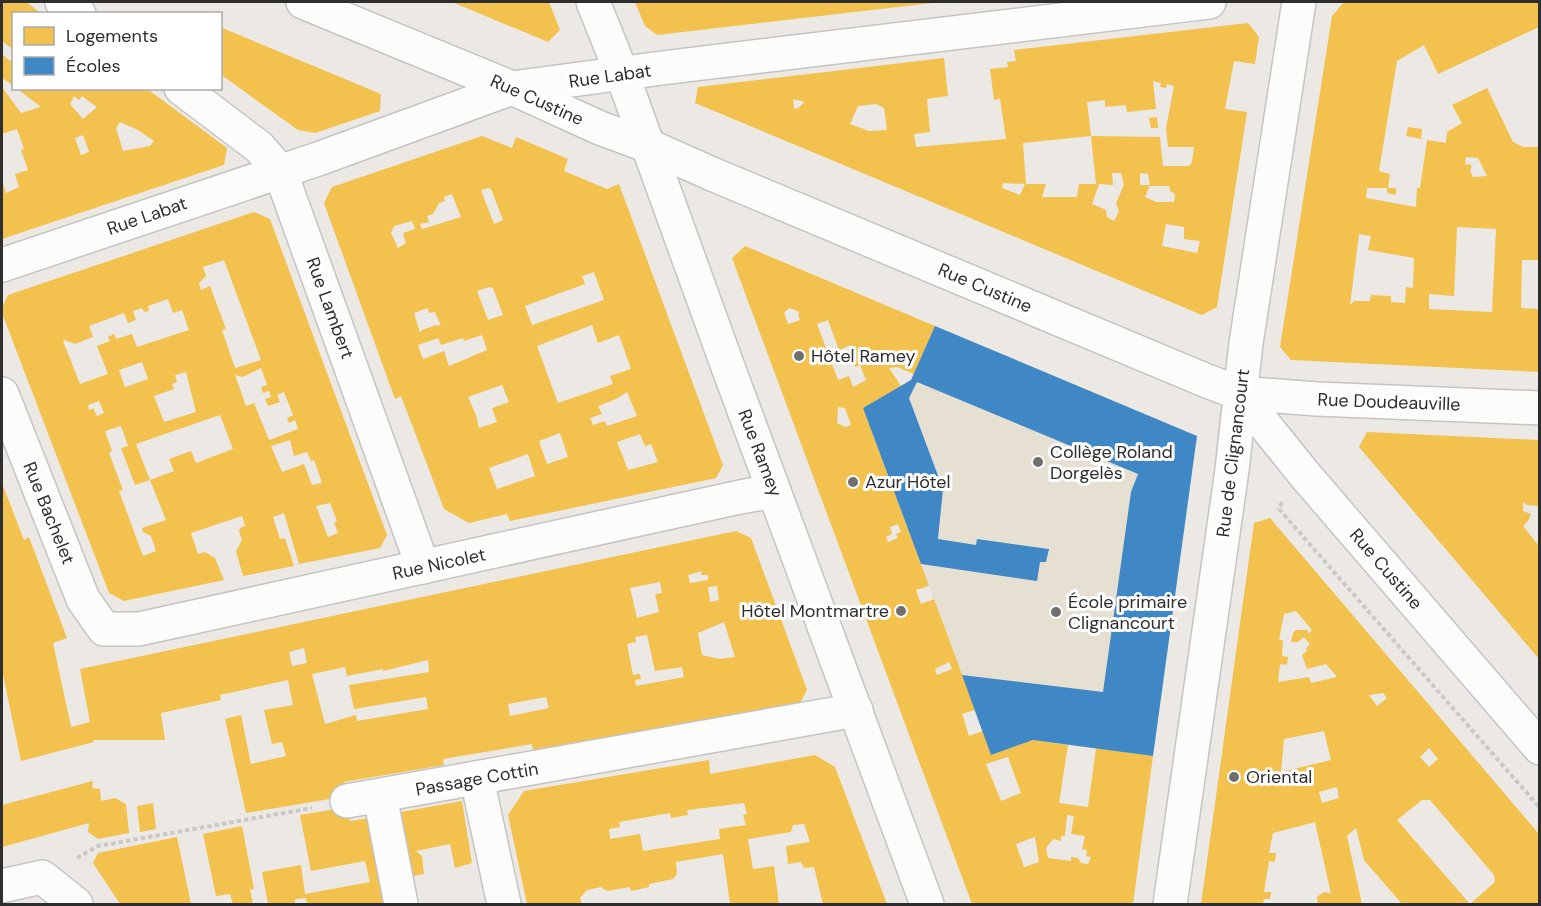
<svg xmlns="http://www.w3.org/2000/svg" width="1541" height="906" font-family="'DM Sans',sans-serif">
  <rect width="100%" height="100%" fill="#ece8e4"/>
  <path fill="#e6e0d3" d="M935,326L1197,436L1153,756L1068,745L991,755L863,408L911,380Z"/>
  <g fill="#f2c14e" fill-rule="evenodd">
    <path d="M2,2H26L42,14H14V50L2,41Z"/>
    <path d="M452,2H549L560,30L548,42Z"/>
    <path d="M635,2H932V3L657,35L645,26Z"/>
    <path d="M1344,2H1539V27L1438,74L1424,45L1397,61L1379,171L1390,174L1388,188H1396V195L1387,193V188H1367L1366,198L1416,207L1417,188H1420L1427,140L1446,143L1447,132L1462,123L1452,105L1487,88L1513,142L1523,147H1539V260H1522L1521,308L1539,309V372L1291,360L1280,347L1332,16ZM1466,157L1478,158L1487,176L1473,177L1470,171L1472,166L1469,164L1465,165ZM1457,227L1496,229L1492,312L1429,309V294L1454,296ZM1359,234L1371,236L1368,250L1414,258L1413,288L1406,287L1405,303L1391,302V296L1371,295L1370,301H1354L1350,305Z"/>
    <path d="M1248,23L1259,37L1255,64L1234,61L1225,109L1247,112L1217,307L1202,315L695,103L698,87L944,58L948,96L927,99L930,132L914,134L916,147L1006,139L1000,99L994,100L990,69L1008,67L1007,62L1016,61L1014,50ZM1153,81L1161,83L1160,87L1166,88L1167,84L1174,86L1166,128L1168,147H1194L1192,162L1189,166H1163L1160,137L1091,136L1096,184H1079L1077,197H1042L1046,184H1026L1023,143L1091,136L1087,102L1105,100V107L1126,105L1127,112L1156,109ZM793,99L805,102L797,109L794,108ZM876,104L884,108L887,130L869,131L850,124L858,106ZM1112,173H1121L1124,185L1116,203L1119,211L1114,221L1107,217L1106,210L1092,204L1099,184L1113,185ZM1140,173L1148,174L1150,186H1169L1170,191L1175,194L1174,202H1156L1145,197L1150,185H1140ZM1003,183L1025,184L1020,195L1002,188ZM1166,224L1184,227V239L1200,241L1197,253L1162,246Z"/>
    <path d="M220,27L381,94L380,111L315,133L298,130L220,74Z"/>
    <path d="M2,54L10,61L14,56V86L2,78Z"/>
    <path d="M2,87L21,113L41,107L16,88H146L227,148L224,165L2,239V180L6,193L19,187L15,174L28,170L21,150L24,149L17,129L2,134ZM74,96L79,100L82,96L97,107L83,119L70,104ZM120,122L138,130L154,141L150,146L123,151L116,128ZM83,135L89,152L81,155L75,138Z"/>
    <path d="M1157,117L1158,128H1151L1149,118Z"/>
    <path d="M1408,127L1422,129L1421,139L1406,136Z"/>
    <path d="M482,136L512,148L516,137L568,159L564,171L607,189L619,184L723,465L716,478L510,521L507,514L469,523L444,509L401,396L395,399L324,203L332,187ZM488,188L491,189L503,220L494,224L481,190ZM452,194L461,217L422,229L420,224L429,222L427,216L433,214L439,203L445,201L444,197ZM412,221L415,229L403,233L406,243L398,248L391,233L394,226ZM594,272L604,300L532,325L525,306L585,284L582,276ZM489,287L493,288L503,315L488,320L477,291ZM428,308L429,313L435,312L441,326L436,325L422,330L420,333L414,313ZM592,325L598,343L619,335L631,369L610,376L613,384L558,403L537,346ZM482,335L487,350L449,366L444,351L423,359L418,345L438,338L441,345L463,338L464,341ZM502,385L509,402L492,408L497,422L479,428L476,415L468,397ZM627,392L637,416L607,426L605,421L593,425L590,418L602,414L598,406L616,399ZM560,433L568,457L547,464L539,441ZM640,434L645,446L651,444L658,462L628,470L617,442ZM528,454L535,476L497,489L489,468Z"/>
    <path d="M254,212L270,219L387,535L380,548L299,564L284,513L273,517L280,539L285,538L294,566L243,576L236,551L242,540L239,531L240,528L245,526L242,516L191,533L198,554L205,552L215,558L224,580L124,601L109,593L2,313V308L8,295ZM224,260L261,360L235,368L222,330L226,329L210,286L201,290L199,283L206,276L203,267ZM168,299L173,313L182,310L189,330L137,347L132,334L116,339L114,334L108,337L110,341L97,346L108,374L80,384L63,341L65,340L75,344L93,337L89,326L124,313L128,323L136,320L133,311L142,308L144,312L149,311L148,306ZM142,362L148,379L125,387L119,370ZM261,368L267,385L261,387L263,393L269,391L271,397L265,399L268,406L280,402L277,395L284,392L293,415L287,418L289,423L295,420L298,429L269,440L254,403L246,406L235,375L243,377ZM186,372L196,412L164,422L154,396L174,389L172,384L177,382L175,375ZM99,401L104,413L97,416L93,408L89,410L88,405ZM220,415L233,449L196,463L191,451L169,459L174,471L150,480L166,520L142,528L143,532L151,536L156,551L143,556L119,491L123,490L109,453L112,451L105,431L121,426L128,446L121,448L135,485L150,480L136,444ZM290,440L294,456L307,452L311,461L314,460L322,483L312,485L304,464L282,472L271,446ZM330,503L337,521L334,523L338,533L328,537L316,506Z"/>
    <path d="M745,246L935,326L914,374L897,367L889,368L901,386L863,408L929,586L916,590L921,604L934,599L944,626L975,710L962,714L969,736L983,731L991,755L1033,740L1068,745L1059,803L1088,807L1096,748L1153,756L1133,904H972L732,258ZM789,308L800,312L798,314L800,320L788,324L784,313ZM828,320L839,350L851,345L854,351L850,353L855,367L860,365L866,380L853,387L849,376L838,380L817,324ZM838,407L845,408L851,425L845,427L837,423ZM898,524L901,532L896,534L898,538L888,542L886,537L892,534L890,527ZM949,662L952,669L937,675L935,669ZM1008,757L1021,793L1001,801L986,764ZM1067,815L1074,816L1071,834L1085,836L1082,849L1087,850L1086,856L1091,857L1088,864L1081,863L1078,858L1071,857V861L1048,858L1046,848L1053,839L1061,841V836H1065ZM1035,837L1039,862L1024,867L1016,844Z"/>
    <path d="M1367,432L1539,440V506L1527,505L1523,502V511L1531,514L1528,521L1523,526L1539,546V659L1359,447Z"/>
    <path d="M2,483L24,540L29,537L67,638L53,643L71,727L90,722L80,669L736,531L751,538L807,690L799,705L533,750L532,744L443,759L444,765L344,782L347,796L246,813L225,719L241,715L251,764L286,756L282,742L272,744L264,710L293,705L288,680L220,695L221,700L161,713L165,740H93L94,742L21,761L2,670ZM702,571L701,575H708V580L690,583L688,575ZM660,582L662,593L655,594L659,612L637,618L630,588ZM717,586L719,600L710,602L708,587ZM724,622L735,657L719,659L702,655L698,633ZM647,635L655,671L682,667L684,677L636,686L635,680L641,679L640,674L633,675L627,644L636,642L635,637ZM304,648L307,663L292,666L289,652ZM428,660L429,672L349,685L354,709L426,697L428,709L357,721L356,715L325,724L312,674L345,667L347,676L383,669V671ZM546,697L549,708L510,716L508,704Z"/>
    <path d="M1270,518L1539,834V904H1470L1495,882L1494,875L1430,800H1422L1397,820L1470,904H1402L1364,860L1356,828L1347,836L1362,904H1318L1317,897L1321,894L1325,892L1331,894L1315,822L1273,833L1269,853H1276L1275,862L1269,861L1264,892H1271L1270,899H1264L1263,904H1201L1254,523ZM1296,611L1312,630L1308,634V630H1296L1293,633L1291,642H1298L1304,637L1310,644L1306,648L1307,651L1302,655L1307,669L1326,664L1337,677L1311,683L1309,677L1278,682L1280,664L1287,665L1288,657L1282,656L1283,640H1279L1284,614ZM1383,693L1387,698L1377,706L1369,695ZM1324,731L1331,760L1281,772L1284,739ZM1429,748L1438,759L1429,767L1420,757ZM1337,787L1339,798L1322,803L1319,792Z"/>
    <path d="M815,755L835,767L887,904H823L814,867L804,868L801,862L788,864L786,846L810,842L804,824L793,825L791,832L748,839L753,869L774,866L779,904H730L723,854L676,862L677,874L673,879L649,884V887L631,891L630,887L607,891L601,887L587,890L580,898L582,904H527L508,815L524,791L709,760L710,774ZM744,803L747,814L743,815L746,825L719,829L720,839L643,851L640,834L610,839L609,829L620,827L619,822L670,813L671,818L688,815L687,810Z"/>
    <path d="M93,781L92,788L100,789L101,801L115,798L126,804L129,833L98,839L88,832L89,823L2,847V805Z"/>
    <path d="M462,801L472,863L455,868L450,844L416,851L422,856L424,874L403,878L390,814Z"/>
    <path d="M153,803L156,829L140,832L137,806Z"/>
    <path d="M348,807L350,821L376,817L393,904H307L306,898L295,899V904H268L262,872L301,865L305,894L370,882L365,861L311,871L300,815Z"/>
    <path d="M242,826L254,889L250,890L253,904H233L230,894L216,896L203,834Z"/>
    <path d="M177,837L191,904H120L93,863L98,853Z"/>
  </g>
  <path fill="#3f88c5" d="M935,326L1197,436L1153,756L1033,740L991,755L962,675L1103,692L1131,492L1138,474L917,382L909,398L943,489L938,539L976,545L977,539L1049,549L1046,562H1040L1037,581L921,564L863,408L911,380Z"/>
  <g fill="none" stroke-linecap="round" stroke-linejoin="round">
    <g stroke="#c5c4c5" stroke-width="36">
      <g id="minor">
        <path d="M62,2L79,14"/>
        <path d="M303,2L512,88L600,128L649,146L712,174L1207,381L1239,393L1305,475L1540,748"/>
        <path d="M593,2L622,74L728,367L927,904"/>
        <path d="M181,88L259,147L280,171L423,567"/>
        <path d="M2,265L318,159L512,88L662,68L1209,2"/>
        <path d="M1239,393L1317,399L1540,408"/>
        <path d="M2,394L83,599L104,629H139L740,497L774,491"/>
        <path d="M477,779L504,904"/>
        <path d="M380,796L401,904"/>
        <path d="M347,801L856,710"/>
        <path d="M2,886L42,877L76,904"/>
        <path d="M1170,904L1232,470L1246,343L1299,2"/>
      </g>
    </g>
    <g stroke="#c9c9c8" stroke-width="4" stroke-dasharray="4.5 3" stroke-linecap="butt">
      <path d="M1282,502L1279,509L1540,808"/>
      <path d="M77,858L98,846L312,808"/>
    </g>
    <use href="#minor" stroke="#fcfcfb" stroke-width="33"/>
  </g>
  <g fill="#706f6e" stroke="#fff" stroke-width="2">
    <circle cx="799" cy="356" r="6"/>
    <circle cx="1038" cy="462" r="6"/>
    <circle cx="853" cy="482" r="6"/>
    <circle cx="901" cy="611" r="6"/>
    <circle cx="1056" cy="612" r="6"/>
    <circle cx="1234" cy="777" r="6"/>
  </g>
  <g text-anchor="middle" stroke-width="6" stroke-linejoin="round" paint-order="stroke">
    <g font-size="18" fill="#2e2e2e" stroke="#fff">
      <text transform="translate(610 76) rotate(-8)" y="6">Rue Labat</text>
      <text transform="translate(537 100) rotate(24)" y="6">Rue Custine</text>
      <text transform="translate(147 216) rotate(-19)" y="6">Rue Labat</text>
      <text transform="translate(985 288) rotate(23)" y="6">Rue Custine</text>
      <text transform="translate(330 308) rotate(70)" y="6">Rue Lambert</text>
      <text transform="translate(1389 402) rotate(2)" y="6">Rue Doudeauville</text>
      <text transform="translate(760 453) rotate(69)" y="6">Rue Ramey</text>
      <text transform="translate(1233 453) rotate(-83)" y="6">Rue de Clignancourt</text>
      <text transform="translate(49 513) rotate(68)" y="6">Rue Bachelet</text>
      <text transform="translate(439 564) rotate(-12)" y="6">Rue Nicolet</text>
      <text transform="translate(1386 569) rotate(49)" y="6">Rue Custine</text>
      <text transform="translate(477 779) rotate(-10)" y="6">Passage Cottin</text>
    </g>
    <g font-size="18" fill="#2e2e2e" stroke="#fff" text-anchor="start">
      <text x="811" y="362">Hôtel Ramey</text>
      <text x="1050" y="458">Collège Roland<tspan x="1050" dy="21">Dorgelès</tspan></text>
      <text x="865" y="488">Azur Hôtel</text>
      <text x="1068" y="608">École primaire<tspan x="1068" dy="21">Clignancourt</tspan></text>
      <text x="889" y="617" text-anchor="end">Hôtel Montmartre</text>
      <text x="1246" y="783">Oriental</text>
    </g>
  </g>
  <rect width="1541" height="906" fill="none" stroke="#2e2e2e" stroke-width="6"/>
  <rect x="12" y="12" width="210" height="78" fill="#ffffff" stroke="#ababab" stroke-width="1.5"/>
  <rect x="24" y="27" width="30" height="18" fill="#f2c14e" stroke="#ababab" stroke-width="1.5"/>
  <text x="66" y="42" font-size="18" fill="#2e2e2e">Logements</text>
  <rect x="24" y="57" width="30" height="18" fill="#3f88c5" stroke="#ababab" stroke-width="1.5"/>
  <text x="66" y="72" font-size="18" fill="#2e2e2e">Écoles</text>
</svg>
